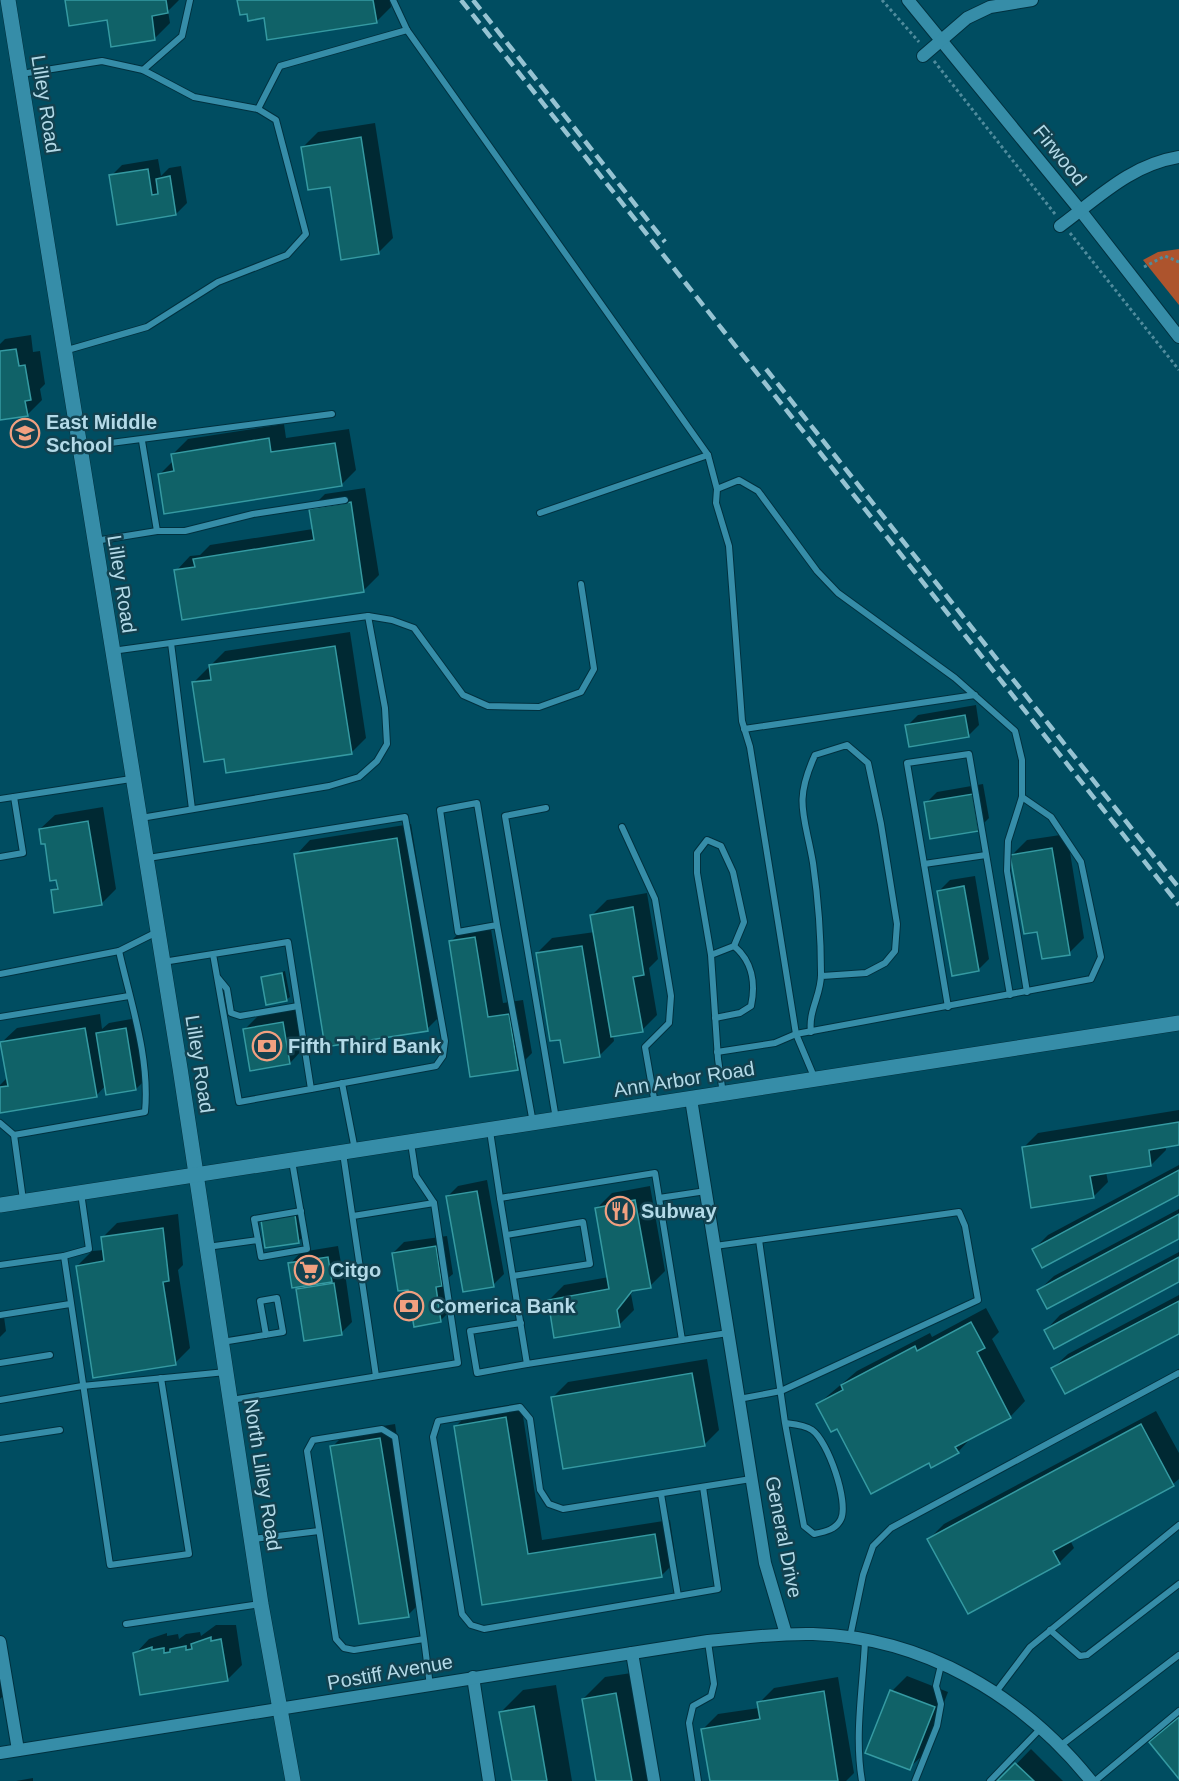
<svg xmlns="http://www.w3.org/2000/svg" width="1179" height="1781" font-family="Helvetica,sans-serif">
  <rect width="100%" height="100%" fill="#004d61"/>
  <path fill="#ad542d" d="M1179,249V305L1143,260L1158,252Z"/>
  <g fill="#0007">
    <path d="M66,0H179L168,11L170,23L155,38Z"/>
    <path d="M239,0H390L391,7L376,22L265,17L249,12Z"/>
    <path d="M375,123L393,238L378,253L303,147L318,132Z"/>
    <path d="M158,159L161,176L169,168L181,166L187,203L176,214L111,176L122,165Z"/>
    <path d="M31,335L33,352L40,351L45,384L40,389L42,400L27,415L0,419V344L5,339Z"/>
    <path d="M284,424L286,438L349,429L356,470L341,485L159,475L174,460L173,454L188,439Z"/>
    <path d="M365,488L379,575L364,590L176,571L190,556L200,555L210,545L313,529L310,509L325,494Z"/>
    <path d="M350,632L366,738L351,753L225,758L193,683L225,651Z"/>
    <path d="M976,705L979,725L968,736L907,726L918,715Z"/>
    <path d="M983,784L989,818L978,829L926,803L937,792Z"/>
    <path d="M103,807L116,889L101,904L53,891L59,885L40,829L55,815Z"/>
    <path d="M411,824L442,1014L427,1029L296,855L310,840Z"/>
    <path d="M1067,834L1084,938L1069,953L1012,855L1027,840Z"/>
    <path d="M975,876L989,959L978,970L939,891L950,880Z"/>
    <path d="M647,893L658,959L649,968L657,1015L642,1030L613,1035L614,1041L599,1056L561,1038L537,953L552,938L595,932L592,915L607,900Z"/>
    <path d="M490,923L503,1003L523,1000L532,1053L517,1068L472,1075L450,942L465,927Z"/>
    <path d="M285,971L290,997L286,1000L263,978Z"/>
    <path d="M298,1008L304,1048L290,1063L245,1029L260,1014Z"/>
    <path d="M100,1014L102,1029L109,1023L137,1018L147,1078L136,1089L106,1085L96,1096L0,1111V1085L8,1077L2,1042L17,1028Z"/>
    <path d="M1179,1110V1144L1165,1146L1166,1150L1151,1165L1106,1172L1108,1182L1093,1197L1023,1148L1038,1133Z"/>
    <path d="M1179,1165V1193L1034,1249L1048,1235Z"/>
    <path d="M487,1180L504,1274L493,1285L447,1197L458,1186Z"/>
    <path d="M650,1186L665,1271L650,1286L635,1289L631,1294L634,1310L619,1325L549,1300L564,1285L609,1277L597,1208L612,1193Z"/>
    <path d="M1179,1209V1237L1039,1290L1054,1276Z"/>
    <path d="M297,1212L302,1238L298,1241L266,1246Z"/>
    <path d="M178,1214L183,1265L178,1270L190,1348L175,1363L77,1266L92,1251L104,1250L102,1238L117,1223Z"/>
    <path d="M447,1236L453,1274L447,1279L451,1310L440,1321L409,1288L393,1253L404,1242Z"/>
    <path d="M338,1246L342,1269L337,1274L345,1273L352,1322L341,1333L297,1290L302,1285L290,1264L301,1252Z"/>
    <path d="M1179,1252V1281L1046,1330L1060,1315Z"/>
    <path d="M1179,1295V1332L1053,1368L1068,1354Z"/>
    <path d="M986,1308L999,1332L992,1339L1025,1401L1011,1416L972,1437L958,1452L930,1461L837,1427L818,1404L857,1371L930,1333L932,1337Z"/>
    <path d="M0,1317H4L6,1331L0,1337Z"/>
    <path d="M707,1359L719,1430L704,1445L553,1397L568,1382Z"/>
    <path d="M521,1403L542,1540L670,1520L676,1561L661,1576L484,1603L456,1426L471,1411Z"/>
    <path d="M1156,1411L1179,1453V1479L1173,1484L1070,1540L1074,1548L1059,1563L929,1539L944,1524Z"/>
    <path d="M395,1424L423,1600L408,1615L332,1447L347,1432Z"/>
    <path d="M216,1625H236L242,1665L227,1680L135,1654L149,1639L167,1633V1636L178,1634L179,1639L186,1634L200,1632L201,1636Z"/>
    <path d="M0,1662L5,1694L0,1699Z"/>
    <path d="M638,1672L657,1781H597L583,1699L605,1677Z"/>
    <path d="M907,1676L948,1692L924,1754L909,1768L867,1752L892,1691Z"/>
    <path d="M838,1677L854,1773L846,1781H711L703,1729L718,1714L759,1708V1703L774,1688Z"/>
    <path d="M556,1685L572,1781H512L501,1712L523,1690Z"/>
    <path d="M1179,1716V1777L1151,1742Z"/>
    <path d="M1031,1749L1063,1781H1000Z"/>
    <path d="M33,1778V1781H16Z"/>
  </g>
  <g fill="#106268" stroke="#359aa2" stroke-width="1.5">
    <path d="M65,0H166L168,13L152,16L155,40L111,47L107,20L69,26Z"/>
    <path d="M237,0H373L377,23L267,40L264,18L248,21L247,14L240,15Z"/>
    <path d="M361,137L379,254L341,260L330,187L308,190L301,147Z"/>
    <path d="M148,169L152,195L158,194L156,179L170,176L176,215L117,225L109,175Z"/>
    <path d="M16,349L19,366L25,365L31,400L25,401L28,416L0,420V351Z"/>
    <path d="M269,438L271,452L335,443L342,486L164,514L158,474L174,471L171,454Z"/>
    <path d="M351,502L364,592L182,620L174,570L195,567L193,559L314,540L309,509Z"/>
    <path d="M335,646L352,754L226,773L224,759L204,762L192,682L211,680L209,665Z"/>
    <path d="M965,715L969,737L909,747L905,725Z"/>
    <path d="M973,794L979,831L930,839L924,802Z"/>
    <path d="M88,821L102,905L54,913L51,890L58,889L56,880L50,881L45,844H41L39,829Z"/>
    <path d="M397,838L428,1031L325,1047L294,854Z"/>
    <path d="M1052,848L1070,955L1042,959L1037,932L1024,934L1010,855Z"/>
    <path d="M964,886L979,971L952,976L937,891Z"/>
    <path d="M633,907L644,975L633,977L643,1032L611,1037L590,915Z"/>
    <path d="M475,937L488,1017L509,1014L518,1070L470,1077L449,941Z"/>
    <path d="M582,946L600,1057L564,1063L560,1040L550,1041L536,953Z"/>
    <path d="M282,973L287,1001L266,1005L261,977Z"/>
    <path d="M283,1022L290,1064L250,1071L243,1029Z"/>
    <path d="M85,1028L97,1097L0,1113V1087L8,1086L0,1042Z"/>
    <path d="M126,1028L136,1090L106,1095L96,1033Z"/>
    <path d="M1179,1122V1145L1149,1150L1151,1166L1090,1176L1094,1198L1031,1208L1022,1147Z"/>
    <path d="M1179,1170V1195L1042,1268L1032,1249Z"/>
    <path d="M477,1191L494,1287L463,1292L446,1196Z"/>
    <path d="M635,1200L651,1288L632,1291L617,1310L620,1327L554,1338L548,1300L609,1289L595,1208Z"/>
    <path d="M1179,1214V1239L1047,1309L1037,1290Z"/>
    <path d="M295,1215L299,1243L265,1248L261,1220Z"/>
    <path d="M163,1228L169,1281L163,1282L176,1365L93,1378L76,1266L104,1261L101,1237Z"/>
    <path d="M436,1246L442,1286L436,1287L441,1322L414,1327L408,1290L398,1291L392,1253Z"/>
    <path d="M328,1257L332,1282L292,1288L288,1263Z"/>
    <path d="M1179,1257V1282L1054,1349L1044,1330Z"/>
    <path d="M334,1283L342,1335L304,1341L296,1289Z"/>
    <path d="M1179,1301V1334L1065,1394L1051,1368Z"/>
    <path d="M971,1322L985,1348L977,1352L1011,1418L955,1447L959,1453L931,1468L929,1463L871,1494L837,1429L831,1432L816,1404L843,1390L841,1385L915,1346L917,1351Z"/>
    <path d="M692,1373L705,1446L563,1469L551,1397Z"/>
    <path d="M506,1417L528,1554L655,1534L662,1577L482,1605L454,1426Z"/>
    <path d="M1141,1424L1174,1486L1053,1551L1060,1564L968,1614L927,1539Z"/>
    <path d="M380,1438L409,1617L359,1624L330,1446Z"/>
    <path d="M211,1637V1641L221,1639L228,1681L140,1695L133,1653L152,1647V1650L164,1648V1653L170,1652V1649L186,1646V1650L192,1649L191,1644Z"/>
    <path d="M890,1690L935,1707L910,1770L865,1753Z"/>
    <path d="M824,1691L838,1781H710L701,1729L760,1719L757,1702Z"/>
    <path d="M616,1693L632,1781H596L582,1699Z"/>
    <path d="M534,1706L547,1781H512L499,1712Z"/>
    <path d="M1179,1717V1779L1149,1742Z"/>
    <path d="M1015,1763L1034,1781H997Z"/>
  </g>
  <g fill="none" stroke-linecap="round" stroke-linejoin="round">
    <g stroke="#00313f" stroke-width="8">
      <g id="service">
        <path d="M393,0L407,30"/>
        <path d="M143,70L182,36L190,0"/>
        <path d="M21,74L102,61L143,70L194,97L258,109L276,120L306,234L287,255L218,282L147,327L64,351"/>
        <path d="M258,109L280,66L407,30L708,455L540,513"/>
        <path d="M142,441L157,531"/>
        <path d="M80,447L332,414"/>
        <path d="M708,455L717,489L716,503L729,546L742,721L750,747L796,1034L815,1079"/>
        <path d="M717,489L739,480L758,491L817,571L838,593L955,678L1015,731L1022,760V797L1008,841L1007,871L1027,992"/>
        <path d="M95,541L157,531H185L253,514L345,500"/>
        <path d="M171,643L192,809"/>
        <path d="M112,651L368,616L392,620L414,628L463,695L488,706L539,707L581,692L594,669L581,584"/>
        <path d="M744,729L975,695"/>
        <path d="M0,799L131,779"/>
        <path d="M546,808L505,816L556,1119"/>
        <path d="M141,818L329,786L359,777L377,761L387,744L385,708L368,616"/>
        <path d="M622,827L655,899L671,996L669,1023L645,1047L655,1104"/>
        <path d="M0,857L23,853L14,797"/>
        <path d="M148,858L405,817L445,1041L443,1056L436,1066L311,1089"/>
        <path d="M924,864L986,855"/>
        <path d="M497,925L477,803L440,810L458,932L497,925L533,1123"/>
        <path d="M711,955L734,946L744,922L733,872L721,846L707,840L697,853V873L711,955L718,1059L723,1094"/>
        <path d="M163,962L288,942L311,1089L239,1102L213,954"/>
        <path d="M0,974L119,951"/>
        <path d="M218,978L227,989L231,1013L240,1016L298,1006"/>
        <path d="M948,1007L907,763L969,754L1010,995"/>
        <path d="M0,1017L129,996"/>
        <path d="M715,1018L740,1013L751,1006C756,983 752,961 734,946"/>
        <path d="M811,1032C808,1010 822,994 821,973C821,937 818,898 813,863C805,815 793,803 815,755L847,745L868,763L881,824L897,924L895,951L885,963L866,973L822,976"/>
        <path d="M717,1052L775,1043L796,1034L1091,979L1101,957L1081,862L1051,817L1022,797"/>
        <path d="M342,1083L355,1150"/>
        <path d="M0,1123L14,1135"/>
        <path d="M490,1131L500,1198L655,1173L682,1340L728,1333"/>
        <path d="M343,1153L376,1376"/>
        <path d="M500,1198L527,1364L682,1340"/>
        <path d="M659,1198L706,1191"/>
        <path d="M23,1200L14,1135L145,1112C150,1058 131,1004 119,951L157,932"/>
        <path d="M353,1216L434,1203"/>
        <path d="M507,1235L583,1222L590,1264L513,1276"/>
        <path d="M258,1240L254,1219L301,1211"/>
        <path d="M759,1240L785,1423L804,1526L814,1534C824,1532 836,1530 841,1519C849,1502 828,1441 812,1430C805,1425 793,1424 785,1423"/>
        <path d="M715,1246L959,1212L965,1226L978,1300L781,1391L739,1399"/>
        <path d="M207,1247L258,1240L261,1257L307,1249L292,1161"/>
        <path d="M64,1256L89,1249L81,1193"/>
        <path d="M0,1265L64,1256L110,1565L189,1554L161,1378"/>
        <path d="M0,1315L70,1304"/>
        <path d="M521,1323L470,1331L477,1373L527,1364"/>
        <path d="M222,1342L283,1332L277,1298L260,1301L266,1335"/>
        <path d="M0,1363L50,1355"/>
        <path d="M0,1400L82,1386L226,1372"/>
        <path d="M231,1400L458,1363L434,1203L416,1176L411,1143"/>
        <path d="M0,1439L60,1430"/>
        <path d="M661,1494L678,1596L484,1629L471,1625L462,1614L433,1437L438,1421L520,1407L530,1419L540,1490L549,1504L563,1509L751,1479"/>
        <path d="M253,1539L319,1531"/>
        <path d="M678,1596L718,1589L703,1487"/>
        <path d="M126,1624L260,1604"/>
        <path d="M1050,1630L1080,1656L1087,1655L1179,1584"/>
        <path d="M850,1637L863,1575L873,1546L891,1528L1179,1373"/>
        <path d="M424,1639L395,1437L382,1429L313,1440L307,1451L336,1639L344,1648L354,1650L424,1639L430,1686"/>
        <path d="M996,1692L1030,1647L1179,1525"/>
        <path d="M1060,1746L1179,1655"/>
        <path d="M698,1781L689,1723L693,1706L711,1696L714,1684L708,1642"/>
        <path d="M862,1781C854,1735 863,1687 865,1641"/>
        <path d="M915,1781L937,1726L941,1704L936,1686L941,1665"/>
        <path d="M990,1781L1041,1728"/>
        <path d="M1095,1781L1179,1711"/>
      </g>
    </g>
    <g stroke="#00313f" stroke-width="14">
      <g id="minor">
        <path d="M908,0L1080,210L1179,337"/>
        <path d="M923,56L967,18L990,7L1032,0"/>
        <path d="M1060,226C1098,198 1130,165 1179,157"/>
        <path d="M691,1099L765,1563L786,1634"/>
        <path d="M0,1642L18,1750"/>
        <path d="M632,1653L654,1781"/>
        <path d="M473,1677L489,1781"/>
        <path d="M0,1753L708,1641C743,1638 778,1633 813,1634C924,1637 1023,1696 1091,1781"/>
      </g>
    </g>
    <g stroke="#00313f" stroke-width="16">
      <path id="tertiary" d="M8,0L180,1068L261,1604L293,1781"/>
    </g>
    <g stroke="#00313f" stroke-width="16">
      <path id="secondary" d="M0,1205L1179,1023"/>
    </g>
    <g stroke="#508c9d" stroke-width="3" stroke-dasharray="3 3" stroke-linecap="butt">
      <path d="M882,0L919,42"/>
      <path d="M934,61L1055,214"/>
      <path d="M1070,233L1179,370"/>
      <path d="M1144,267L1165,256L1179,262"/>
    </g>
    <use href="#service" stroke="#368da8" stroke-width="6"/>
    <use href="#minor" stroke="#368da8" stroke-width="12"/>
    <use href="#tertiary" stroke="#368da8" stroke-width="15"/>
    <use href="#secondary" stroke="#368da8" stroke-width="15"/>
    <g stroke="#96c3d2" stroke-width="4.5" stroke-dasharray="12 6" stroke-linecap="butt">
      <path d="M461,0L1179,905"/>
      <path d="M473,0L665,242"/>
      <path d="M766,369L1179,888"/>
    </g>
  </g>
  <defs>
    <g id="school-ring" transform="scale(1.5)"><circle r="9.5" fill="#12414f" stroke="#f2a080" stroke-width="1.5"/><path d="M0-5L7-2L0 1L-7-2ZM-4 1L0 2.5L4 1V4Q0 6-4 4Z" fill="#f2a080"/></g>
    <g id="bank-ring" transform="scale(1.5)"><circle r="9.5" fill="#12414f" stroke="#f2a080" stroke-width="1.5"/><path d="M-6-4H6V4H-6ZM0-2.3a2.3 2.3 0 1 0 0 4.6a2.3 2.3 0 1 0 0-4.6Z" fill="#f2a080"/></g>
    <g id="restaurant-ring" transform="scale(1.5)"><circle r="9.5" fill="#12414f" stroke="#f2a080" stroke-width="1.5"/><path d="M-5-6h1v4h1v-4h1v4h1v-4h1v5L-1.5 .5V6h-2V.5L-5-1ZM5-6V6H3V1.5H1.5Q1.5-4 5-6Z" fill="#f2a080"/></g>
    <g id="supermarket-ring" transform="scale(1.5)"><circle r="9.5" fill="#12414f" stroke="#f2a080" stroke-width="1.5"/><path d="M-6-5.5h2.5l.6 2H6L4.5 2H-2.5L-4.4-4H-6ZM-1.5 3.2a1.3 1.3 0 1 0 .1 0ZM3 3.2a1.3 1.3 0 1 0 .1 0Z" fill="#f2a080"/></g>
  </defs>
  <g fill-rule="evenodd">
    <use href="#school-ring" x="25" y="433"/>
    <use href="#bank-ring" x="267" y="1046"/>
    <use href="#restaurant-ring" x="620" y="1211"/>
    <use href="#supermarket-ring" x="309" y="1270"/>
    <use href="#bank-ring" x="409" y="1306"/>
  </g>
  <g text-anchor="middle" stroke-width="5" stroke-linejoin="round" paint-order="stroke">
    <g font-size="20" fill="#b3dae8" stroke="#12414f">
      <text transform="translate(46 104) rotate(81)" y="7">Lilley Road</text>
      <text transform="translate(1060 155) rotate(51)" y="7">Firwood</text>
      <text transform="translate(122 584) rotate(81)" y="7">Lilley Road</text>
      <text transform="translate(200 1064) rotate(81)" y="7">Lilley Road</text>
      <text transform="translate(684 1079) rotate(-9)" y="7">Ann Arbor Road</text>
      <text transform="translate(263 1475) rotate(81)" y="7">North Lilley Road</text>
      <text transform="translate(784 1537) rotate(79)" y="7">General Drive</text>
      <text transform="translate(390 1672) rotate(-10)" y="7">Postiff Avenue</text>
    </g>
    <g font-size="20" font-weight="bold" fill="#b3dae8" stroke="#12414f" text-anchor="start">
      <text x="46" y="429">East Middle<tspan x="46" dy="23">School</tspan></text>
      <text x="288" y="1053">Fifth Third Bank</text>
      <text x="641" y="1218">Subway</text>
      <text x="330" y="1277">Citgo</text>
      <text x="430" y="1313">Comerica Bank</text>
    </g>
  </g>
</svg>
